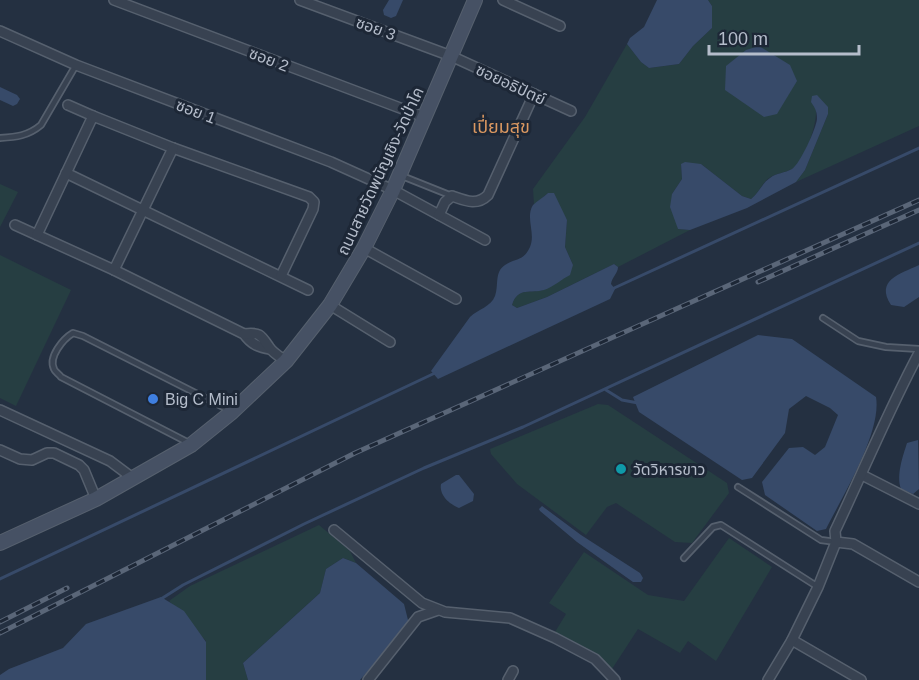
<svg xmlns="http://www.w3.org/2000/svg" width="919" height="680" font-family="Helvetica,'Noto Sans Thai',sans-serif">
  <rect width="100%" height="100%" fill="#243041"/>
  <g fill="#263e42">
    <path d="M708,0H919V126L796,182L805,170L828,114L816,110C817,124 805,162 792,169C785,173 776,173 769,178C762,183 759,193 751,199L742,196L701,164L681,165L682,179L672,194L678,229L690,230L618,267L614,264L547,297L517,308L512,305C518,286 530,294 543,290C551,288 566,271 573,265L565,247L567,220L548,193L534,205L533,189L585,117L627,44L641,62L649,68L679,64L693,46L712,28V6Z"/>
    <path d="M0,184L18,192L0,227Z"/>
    <path d="M0,255L71,290L16,406L0,398Z"/>
    <path d="M598,404L608,405L727,483L729,493L692,543L675,542L616,503L607,507L586,535L517,484L491,454L490,449Z"/>
    <path d="M319,525L350,551L356,563L343,558L326,569L320,593L243,663L248,680H206V641L169,601L190,586Z"/>
    <path d="M729,538L772,567L716,661L688,641L680,653L638,629L612,669L598,654L555,632L566,614L549,603L584,552L648,595L684,601Z"/>
  </g>
  <g fill="#374a69">
    <path d="M389,0H403L396,16L391,18L384,15L383,10Z"/>
    <path d="M657,0H708L712,6V28L693,46L679,64L649,68L641,62L627,44L630,38L644,27Z"/>
    <path d="M759,46L790,65L797,81L777,114L764,117L725,90L726,66L746,50Z"/>
    <path d="M0,87L17,95L20,99L17,104L13,106L0,100Z"/>
    <path d="M817,95L828,107V114L805,170L796,182L747,208L690,230L678,229L670,207L672,194L682,179L681,164L685,162L701,164L742,196L751,199C759,193 762,183 770,178C776,173 785,173 792,169C800,164 816,129 817,119C817,111 815,108 811,102L812,96Z"/>
    <path d="M548,193H554L567,220L565,247L573,265L570,275C562,279 553,287 544,290C531,294 518,286 512,305L517,308L547,297L614,264L618,267C618,273 612,277 611,284L615,289L610,299L438,379L431,371L470,317C478,309 491,307 495,296C499,286 494,272 505,265C515,258 523,262 530,247C536,233 525,218 533,205C537,201 544,197 548,193Z"/>
    <path d="M919,265V297L904,307L891,305C875,280 900,274 919,265Z"/>
    <path d="M758,335L792,339L876,397C882,432 842,497 826,529L817,531L765,495L762,482L789,448L803,447L815,455L825,447L838,415L830,408L806,396L789,409L785,433L752,478L742,480L639,412L633,397Z"/>
    <path d="M918,440L919,489L913,494L901,489C896,475 903,456 907,443Z"/>
    <path d="M456,475H459L474,494L473,501L459,508C449,504 439,495 441,484Z"/>
    <path d="M542,506L581,535L640,573L643,578L641,582H633L577,542L540,511L539,509Z"/>
    <path d="M343,558L356,563L404,604L409,624L360,680H248L243,663L320,593L326,569Z"/>
    <path d="M161,597L184,611L206,642V680H0V675L9,669L63,648L86,624Z"/>
  </g>
  <g fill="none" stroke-linecap="round" stroke-linejoin="round">
    <g stroke="#374a69" stroke-width="3">
      <path d="M612,289L919,148"/>
      <path d="M606,390L622,400L638,403"/>
      <path d="M0,579L435,373"/>
      <path d="M161,599L183,585L304,524L424,468L523,427L919,243"/>
    </g>
    <g stroke="#56606e" stroke-width="8">
      <g id="service">
        <path d="M0,138C16,137 28,136 41,125L76,65"/>
        <path d="M402,176L452,196"/>
        <path d="M823,318L858,341L886,347L919,349"/>
        <path d="M189,443L61,377C59,374 55,372 54,369C48,357 63,339 73,333L83,336L229,410"/>
        <path d="M738,487L821,540L836,542"/>
        <path d="M684,558L713,527L721,525L818,587"/>
      </g>
    </g>
    <g stroke="#56606e" stroke-width="12">
      <g id="minor">
        <path d="M114,0L424,117"/>
        <path d="M300,0L451,56L571,111"/>
        <path d="M503,0L560,26"/>
        <path d="M0,31L76,65L331,162L393,190L485,240"/>
        <path d="M68,105L93,116"/>
        <path d="M66,173L308,290"/>
        <path d="M439,215L445,202L452,196C466,201 477,206 488,195L534,94"/>
        <path d="M15,225L114,270L244,334C251,344 258,347 270,349"/>
        <path d="M37,235L93,116L173,148L309,197L314,202L313,209L281,276"/>
        <path d="M364,248L456,299"/>
        <path d="M114,270L173,148"/>
        <path d="M330,305L390,342"/>
        <path d="M244,334C260,332 261,335 269,347C273,353 280,357 286,361"/>
        <path d="M0,410L110,461L134,479"/>
        <path d="M0,450L20,459L32,460L47,453H54L79,465L84,470L96,499"/>
        <path d="M862,475L919,504"/>
        <path d="M334,530L422,603L445,612L510,618L555,638L595,659L615,680"/>
        <path d="M836,542L853,544L919,582"/>
        <path d="M792,640L861,680"/>
        <path d="M368,680L418,617L438,610"/>
        <path d="M508,680L513,671"/>
        <path d="M768,680L792,640L818,587L836,542L835,531C863,472 888,411 919,353"/>
      </g>
    </g>
    <g stroke="#56606e" stroke-width="16">
      <path id="secondary" d="M0,543L96,499L191,445L232,412L286,361L330,305L364,248L393,190L475,0"/>
    </g>
    <use href="#service" stroke="#384251" stroke-width="4.5"/>
    <use href="#minor" stroke="#384251" stroke-width="9"/>
    <use href="#secondary" stroke="#465164" stroke-width="14"/>
    <g stroke="#5a6678" stroke-width="5">
      <g id="rail">
        <path d="M758,282L919,210"/>
        <path d="M0,622L67,588"/>
        <path d="M0,633L355,453L919,200"/>
      </g>
    </g>
    <use href="#rail" stroke="#1d2736" stroke-width="3" stroke-dasharray="9" stroke-linecap="butt"/>
  </g>
  <circle fill="#3f7fe0" stroke="#1d2736" stroke-width="2" cx="153" cy="399" r="6"/>
  <circle fill="#0f9aa8" stroke="#1d2736" stroke-width="2" cx="621" cy="469" r="6"/>
  <g text-anchor="middle" stroke-width="6" stroke-linejoin="round" paint-order="stroke">
    <g font-size="16" fill="#b5bdcb" stroke="#1d2736">
      <text transform="translate(376 28) rotate(20)" y="6">ซอย 3</text>
      <text transform="translate(269 59) rotate(21)" y="6">ซอย 2</text>
      <text transform="translate(511 84) rotate(25)" y="6">ซอยอธิปัตย์</text>
      <text transform="translate(196 111) rotate(21)" y="6">ซอย 1</text>
      <text transform="translate(380 171) rotate(-65)" y="6">ถนนสายวัดพนัญเชิง-วัดป่าโค</text>
    </g>
    <g font-size="16" fill="#b5bdcb" stroke="#1d2736" text-anchor="start">
      <text x="165" y="405">Big C Mini</text>
      <text x="633" y="475">วัดวิหารขาว</text>
    </g>
    <g font-size="18" fill="#db9861" stroke="#1d2736">
      <text x="501" y="133">เปี่ยมสุข</text>
    </g>
  </g>
  <path d="M709 45v9h150v-9" fill="none" stroke="#b5bdcb" stroke-width="3"/>
  <text x="718" y="45" font-size="18" fill="#b5bdcb" stroke="#1d2736" stroke-width="4.5" paint-order="stroke">100 m</text>
</svg>
